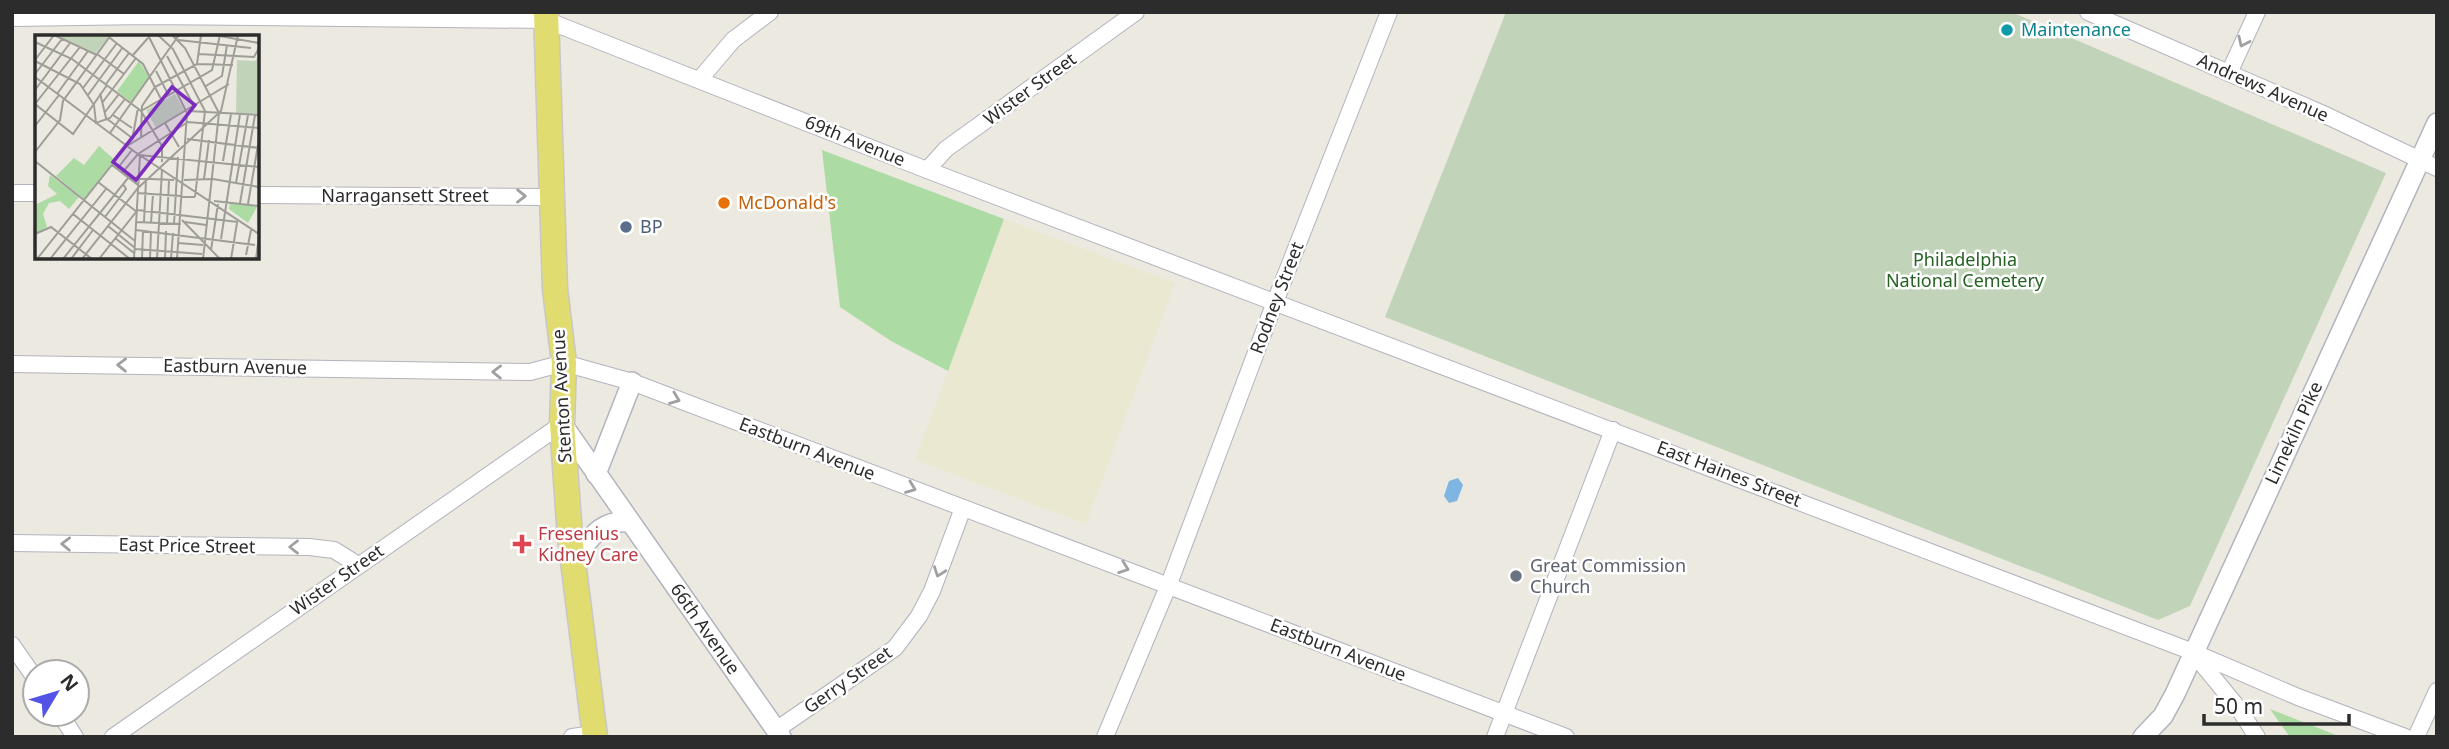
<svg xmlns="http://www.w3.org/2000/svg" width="2449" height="749" font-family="'Noto Sans',sans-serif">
  <rect width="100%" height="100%" fill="#ece9e0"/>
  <path fill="#ebe8d2" d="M1004,219L1175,283L1086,524L915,460Z"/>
  <g fill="#acdca3">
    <path d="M822,150L1004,219L948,371L891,341L840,307Z"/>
    <path d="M2270,709L2341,737H2290Z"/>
  </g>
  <path fill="#c1d4b9" d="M1506,12H2011L2386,173L2190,606L2158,620L1385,317Z"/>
  <path fill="#7fb5e2" d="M1458,478L1463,485L1457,501L1449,503L1444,496L1449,481Z"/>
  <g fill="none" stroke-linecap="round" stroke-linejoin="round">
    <g stroke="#b3b3be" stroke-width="18">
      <g id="minor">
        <path d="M2088,12L2321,113L2437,168"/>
        <path d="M12,18L147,16L546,20L927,170L2193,652L2298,697L2405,737"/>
        <path d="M2229,73L2257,12"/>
        <path d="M700,79L733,40L770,12"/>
        <path d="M927,170L946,149L1136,12"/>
        <path d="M12,193H37"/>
        <path d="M257,195L553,197"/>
        <path d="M12,364L530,372L564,363L632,382L1566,737"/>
        <path d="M12,543L309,547L334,550L358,565"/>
        <path d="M12,645L35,678"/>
        <path d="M2194,654L2239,709L2257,737"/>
        <path d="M60,714L75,737"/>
        <path d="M776,730L895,648L919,616L932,591L963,508"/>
        <path d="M113,737L562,424"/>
        <path d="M572,737L595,734"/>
        <path d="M1105,737L1169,584L1275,302L1389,12"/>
        <path d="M1495,737L1613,430"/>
        <path d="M2416,737L2437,691"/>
      </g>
    </g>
    <g stroke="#b3b3be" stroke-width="22">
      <g id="tertiary">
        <path d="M562,424L781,737"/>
        <path d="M596,474L632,382"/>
        <path d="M573,560C590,539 599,520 629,522"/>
        <path d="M2143,737L2163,716L2175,694L2437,123"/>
      </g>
    </g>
    <g stroke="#c8c8c8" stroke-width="27">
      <path id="primary" d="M546,12L555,289L564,363L562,424L570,537L595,737"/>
    </g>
    <use href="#minor" stroke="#fff" stroke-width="16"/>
    <use href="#tertiary" stroke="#fff" stroke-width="19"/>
    <use href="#primary" stroke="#e1dc70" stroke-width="24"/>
  </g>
  <defs><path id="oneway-chevron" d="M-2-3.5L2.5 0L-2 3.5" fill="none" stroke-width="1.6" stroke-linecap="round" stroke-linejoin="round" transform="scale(1.75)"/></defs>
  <g stroke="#a0a0a0">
    <use href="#oneway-chevron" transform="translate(2243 42) rotate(115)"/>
    <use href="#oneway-chevron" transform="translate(521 196) rotate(1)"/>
    <use href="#oneway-chevron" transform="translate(122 365) rotate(-179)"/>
    <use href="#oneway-chevron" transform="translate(497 372) rotate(-179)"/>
    <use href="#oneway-chevron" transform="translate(675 399) rotate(21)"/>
    <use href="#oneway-chevron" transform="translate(911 488) rotate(21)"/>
    <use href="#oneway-chevron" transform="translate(66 544) rotate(-179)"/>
    <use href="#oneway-chevron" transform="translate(294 547) rotate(-180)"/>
    <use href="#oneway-chevron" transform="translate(1124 568) rotate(20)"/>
    <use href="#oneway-chevron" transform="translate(939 572) rotate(110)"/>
  </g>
  <circle fill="#0f9aa8" stroke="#fff" stroke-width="2.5" cx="2007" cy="30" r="7"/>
  <circle fill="#e8710a" stroke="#fff" stroke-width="2.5" cx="724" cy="203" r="7"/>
  <circle fill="#5c6f8a" stroke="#fff" stroke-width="2.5" cx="626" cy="227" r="7"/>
  <path fill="#e0444e" stroke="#fff" stroke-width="2.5" d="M518.5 533.5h7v7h7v7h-7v7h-7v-7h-7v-7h7z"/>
  <circle fill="#6b7280" stroke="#fff" stroke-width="2.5" cx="1516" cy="576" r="7"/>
  <g text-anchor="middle" stroke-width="5" stroke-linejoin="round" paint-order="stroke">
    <g font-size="18" fill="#0d838f" stroke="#fff" text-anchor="start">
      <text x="2021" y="36">Maintenance</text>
    </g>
    <g font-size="18" fill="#2c2c2c" stroke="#fff">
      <text transform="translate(2263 88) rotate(24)" y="6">Andrews Avenue</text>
      <text transform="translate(1030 89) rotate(-36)" y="6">Wister Street</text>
      <text transform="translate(855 141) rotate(22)" y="6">69th Avenue</text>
      <text x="405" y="202">Narragansett Street</text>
      <text transform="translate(1277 298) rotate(-69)" y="6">Rodney Street</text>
      <text transform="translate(235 367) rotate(1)" y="6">Eastburn Avenue</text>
      <text transform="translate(562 396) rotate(-93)" y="6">Stenton Avenue</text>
      <text transform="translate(2294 433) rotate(-65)" y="6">Limekiln Pike</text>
      <text transform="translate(807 449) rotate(21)" y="6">Eastburn Avenue</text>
      <text transform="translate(1729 474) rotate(21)" y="6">East Haines Street</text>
      <text transform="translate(187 546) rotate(1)" y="6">East Price Street</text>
      <text transform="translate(337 580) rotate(-35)" y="6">Wister Street</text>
      <text transform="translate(705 629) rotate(55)" y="6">66th Avenue</text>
      <text transform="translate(1338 650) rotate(21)" y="6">Eastburn Avenue</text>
      <text transform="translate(848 680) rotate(-35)" y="6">Gerry Street</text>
    </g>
    <g font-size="18" fill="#c56008" stroke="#fff" text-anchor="start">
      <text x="738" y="209">McDonald's</text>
    </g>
    <g font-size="18" fill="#4e5e75" stroke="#fff" text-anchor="start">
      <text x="640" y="233">BP</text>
    </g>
    <g font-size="18" fill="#256223" stroke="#fff">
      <text x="1965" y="266">Philadelphia<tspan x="1965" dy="21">National Cemetery</tspan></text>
    </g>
    <g font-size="18" fill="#be3a42" stroke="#fff" text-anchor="start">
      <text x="538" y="540">Fresenius<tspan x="538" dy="21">Kidney Care</tspan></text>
    </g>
    <g font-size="18" fill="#5b616d" stroke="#fff" text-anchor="start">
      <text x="1530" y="572">Great Commission<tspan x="1530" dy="21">Church</tspan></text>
    </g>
  </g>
  <g transform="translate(35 35)">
    <rect width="224" height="224" fill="#ece9e0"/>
    <path d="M104,26L114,43L96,67L82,56ZM64,111L80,125L49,164L21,141L39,123L49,130ZM15,140L44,162L34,174L25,166L14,168L8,179L12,192L0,200V170L22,159L13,151ZM195,167L222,172L213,188L194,174Z" fill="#acdca3"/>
    <path d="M21,0H72L74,2L61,18ZM224,21V79L201,78L202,25L220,26ZM140,59L149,75L121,93L111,75Z" fill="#c1d4b9"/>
    <path fill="none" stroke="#9f9d98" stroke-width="2" d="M19,0L62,20M113,0L152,78L142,224M123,0L138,14L170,76L160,162M137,0L150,13L184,78L168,224M179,0L224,8M75,3L108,29L126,64M143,5L216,13M0,7L37,24L106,76L127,111V127M45,12L0,69L38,99L72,50M62,19L89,39M163,19L219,22L224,13M98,20L113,3M132,21L159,71M0,25L19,0M0,26L45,49L59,70L61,88L75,83L90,64M162,29L166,0M121,36L134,61M0,39L27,4M0,42L100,117L224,199M71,49L94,18M171,51L187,41L192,10M48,53L82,8M0,55L35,8M65,58L71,83L97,103M22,59L53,16M53,60L88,12M67,68L101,23M106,76L177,35L185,0M153,76L224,80M70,77L84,59M78,80L97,93M130,88L144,112M0,91L24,60M75,98L144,0M106,103L107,71L120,52L162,29L198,30M152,104L224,113M97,105L103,73M0,117L25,85L28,66L76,0M0,126L100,206M188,126L196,79M77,130L103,150M82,134L97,115M87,138L103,119L153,87L224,93M169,144L174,105M149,145L178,144L224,152M63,147L102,177M201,148L213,80M102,158L160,162M179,166L224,171M205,168L220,80M213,169L224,104M102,175L203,187M38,179L95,224M70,182L91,154L88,149M147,185L185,224M101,187L146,189M109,187L111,145M150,187L171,190M116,188L118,159M132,189L134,145M139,189L143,122M73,191L100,213M101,195L220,210M0,199L16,192L57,224M80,203L99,218M186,204L205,79M143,208L168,210M100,214L167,219M176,215L183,169M211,220L216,195M2,224L92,111L194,49M15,224L71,154M28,224L93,143L139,145M36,224L58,195M47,224L103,153L186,76L203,0M64,224L101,177M99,224L105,120L224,132M107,224L108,195M115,224L116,196M122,224L127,135M130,224L131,196M136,224L138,198M196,224L202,188M221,224L224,201"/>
    <path fill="#7b2cbf" fill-opacity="0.15" stroke="#7b2cbf" stroke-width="3.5" d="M137,52L160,70L101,145L78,127Z"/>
    <rect width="224" height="224" fill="none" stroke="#2c2c2c" stroke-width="3.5"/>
  </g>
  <rect width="2449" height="749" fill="none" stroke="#2c2c2c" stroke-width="28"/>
  <g transform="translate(56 693) rotate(52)"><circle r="33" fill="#ffffff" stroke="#ababab" stroke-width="2"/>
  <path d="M0-5L12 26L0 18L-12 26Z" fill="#5353e6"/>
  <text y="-10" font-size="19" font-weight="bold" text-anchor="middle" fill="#2c2c2c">N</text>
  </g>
  <path d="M2204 714v10h145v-10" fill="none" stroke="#2c2c2c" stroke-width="3.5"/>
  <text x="2214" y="714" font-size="21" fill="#2c2c2c" stroke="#ffffff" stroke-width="5" paint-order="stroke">50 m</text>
</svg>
